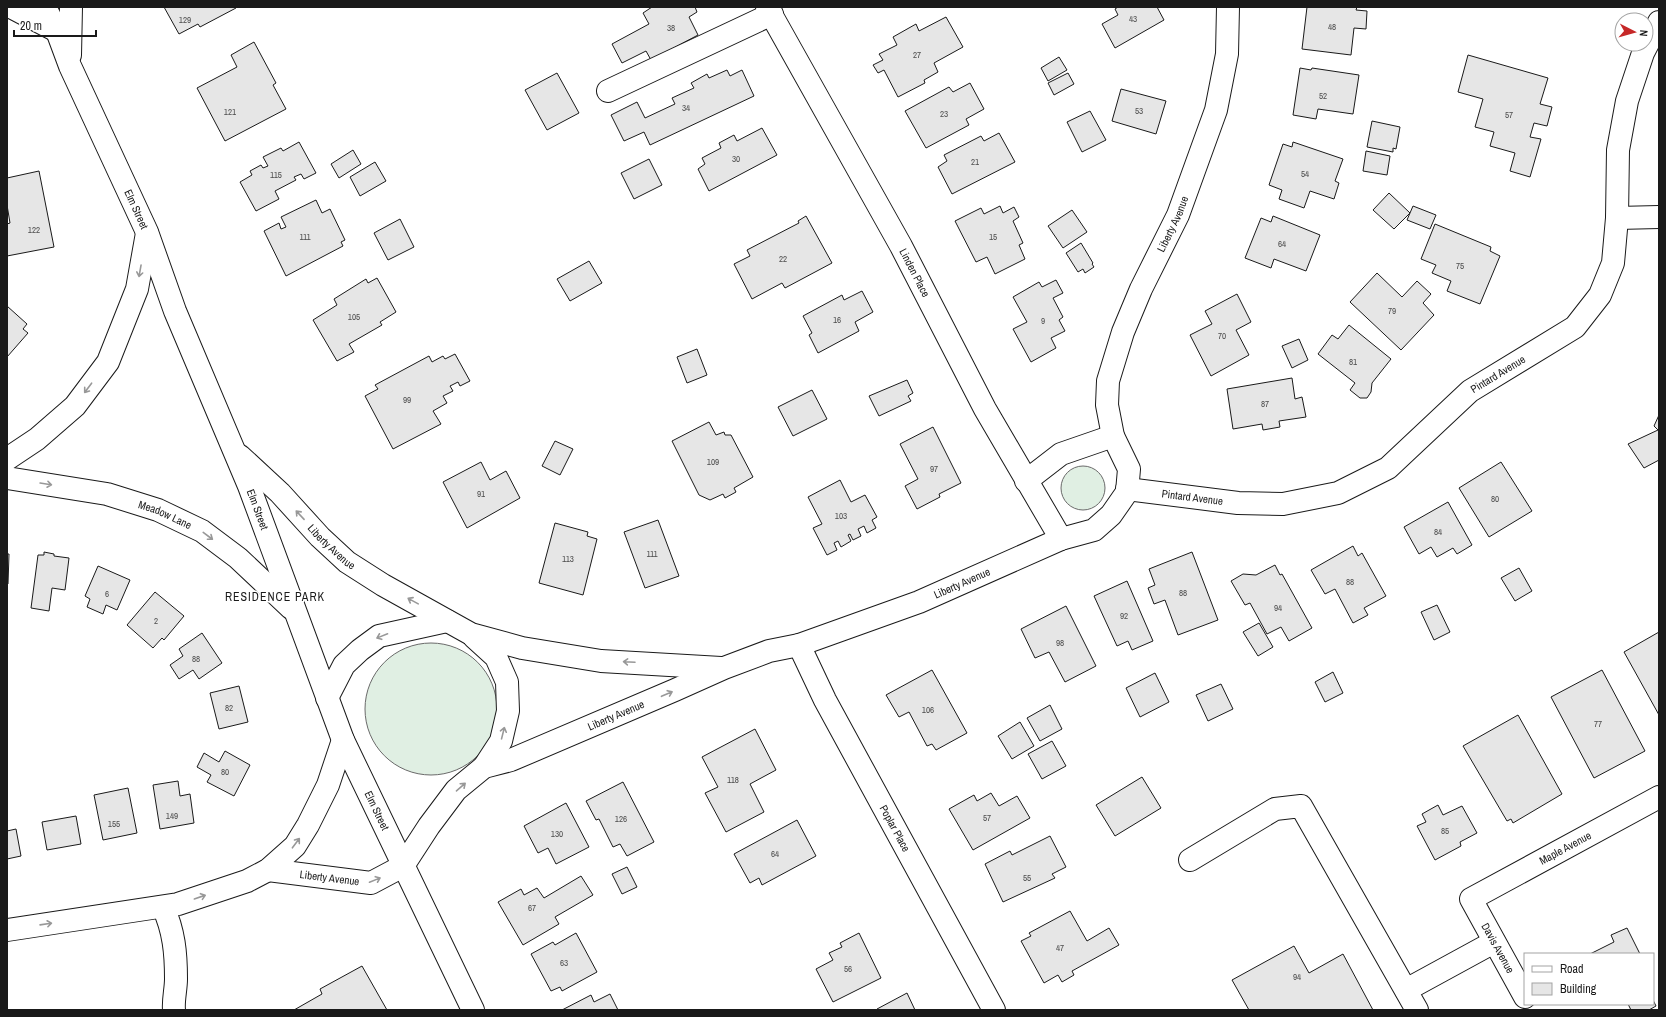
<svg xmlns="http://www.w3.org/2000/svg" width="1666" height="1017" font-family="'Archivo Narrow',sans-serif">
  <rect width="100%" height="100%" fill="#fff"/>
  <g fill="#e0efe3" stroke="#6a6a6a">
    <circle cx="1083" cy="488" r="22"/>
    <circle cx="431" cy="709" r="66"/>
  </g>
  <g fill="#e6e6e6" stroke="#1a1a1a">
    <path d="M164,7H236V8L200,27L198,24L179,34Z"/>
    <path d="M652,7H695L697,12L689,17L698,35L651,60L646,51L622,63L612,44L649,24L643,13Z"/>
    <path d="M1118,7H1157L1164,20L1115,48L1102,24L1118,15L1115,9Z"/>
    <path d="M1307,7H1357L1356,10L1367,11L1366,29L1354,28L1351,55L1302,49Z"/>
    <path d="M946,17L963,47L934,63L938,72L924,80L925,83L898,97L884,70L878,73L873,65L883,60L879,54L897,45L893,37L916,24L919,31Z"/>
    <path d="M254,42L276,83L273,85L286,109L225,141L197,88L237,67L231,55Z"/>
    <path d="M1468,55L1548,78L1540,104L1552,107L1547,126L1534,123L1530,137L1541,139L1530,177L1510,171L1515,153L1490,146L1494,132L1475,127L1483,99L1458,92Z"/>
    <path d="M1059,57L1067,70L1048,81L1041,68Z"/>
    <path d="M1300,68L1311,70L1312,68L1359,75L1353,114L1318,109L1316,119L1293,115Z"/>
    <path d="M727,70L730,76L742,70L754,96L650,145L644,132L624,141L611,115L637,102L645,118L675,104L672,98L694,88L691,83L707,74L709,78Z"/>
    <path d="M557,73L579,113L547,130L525,90Z"/>
    <path d="M1068,73L1074,84L1054,95L1048,83Z"/>
    <path d="M970,83L984,109L966,119L969,125L926,148L905,111L949,87L953,92Z"/>
    <path d="M1121,89L1166,101L1156,134L1112,121Z"/>
    <path d="M1090,111L1106,140L1082,152L1067,122Z"/>
    <path d="M1372,121L1400,127L1396,149L1393,148V152L1367,147Z"/>
    <path d="M762,128L777,155L709,191L698,169L705,164L702,158L721,148L719,143L734,135L737,141Z"/>
    <path d="M999,133L1015,162L952,194L938,167L947,161L944,155L981,136L984,141Z"/>
    <path d="M299,142L316,173L304,179L301,174L294,177L296,180L275,191L279,199L256,211L240,182L252,175L250,171L261,165L263,168L268,166L263,157L281,148L283,151Z"/>
    <path d="M1293,142L1343,159L1335,181L1339,183L1334,199L1310,191L1304,208L1279,199L1282,190L1269,185L1283,144L1292,147Z"/>
    <path d="M353,150L361,164L339,178L331,164Z"/>
    <path d="M1366,151L1390,156L1387,175L1363,171Z"/>
    <path d="M649,159L662,185L634,199L621,173Z"/>
    <path d="M375,162L386,181L360,196L350,177Z"/>
    <path d="M39,171L54,247L7,256V224L10,223L7,205V178Z"/>
    <path d="M1389,193L1410,213L1394,229L1373,210Z"/>
    <path d="M316,200L322,213L330,209L345,240L341,242L343,246L286,276L264,231L279,223L281,229L286,227L281,217Z"/>
    <path d="M1000,206L1003,213L1014,207L1019,217L1013,221L1023,243L1019,245L1025,259L995,274L987,257L976,262L955,221L981,208L984,214Z"/>
    <path d="M1413,206L1436,215L1430,229L1407,220Z"/>
    <path d="M1072,210L1087,232L1063,248L1048,226Z"/>
    <path d="M806,216L832,263L785,288L782,283L752,299L734,264L750,256L747,250L799,223L798,221Z"/>
    <path d="M1273,216L1320,235L1306,271L1274,259L1271,268L1245,258L1261,218L1271,222Z"/>
    <path d="M400,219L414,247L388,260L374,233Z"/>
    <path d="M1435,224L1491,247L1490,251L1500,256L1480,304L1447,291L1451,281L1432,273L1436,265L1421,259Z"/>
    <path d="M1081,243L1093,263L1092,264L1094,267L1085,273L1083,269L1078,272L1066,253Z"/>
    <path d="M589,261L602,283L570,301L557,279Z"/>
    <path d="M1377,273L1402,297L1417,281L1431,294L1423,303L1434,315L1401,350L1350,302Z"/>
    <path d="M377,278L396,312L380,322L382,325L349,344L354,352L337,361L313,320L337,305L334,299L366,279L368,283Z"/>
    <path d="M1056,280L1063,293L1053,298L1063,317L1059,320L1065,331L1051,338L1056,348L1031,362L1013,329L1027,322L1013,297L1039,282L1042,287Z"/>
    <path d="M862,291L873,312L855,322L859,331L818,353L809,335L812,333L803,316L842,295L844,300Z"/>
    <path d="M1237,294L1251,322L1236,330L1249,355L1211,376L1190,335L1212,324L1205,311Z"/>
    <path d="M7,306L27,324L23,329L28,333L7,357Z"/>
    <path d="M1349,325L1391,359L1372,383L1371,392L1367,398H1360L1350,390L1355,383L1318,354L1332,335L1338,339Z"/>
    <path d="M1299,339L1308,360L1292,368L1282,346Z"/>
    <path d="M697,349L707,375L687,383L677,357Z"/>
    <path d="M455,354L470,381L460,386L458,382L450,386L453,391L443,396L447,403L433,411L441,424L393,449L365,396L378,389L375,385L429,356L432,362L443,356L445,359Z"/>
    <path d="M1292,378L1295,399L1302,397L1306,417L1279,421L1280,427L1263,430L1262,424L1233,429L1227,389Z"/>
    <path d="M907,380L913,393L908,396L911,401L879,416L869,396Z"/>
    <path d="M812,390L827,419L793,436L778,407Z"/>
    <path d="M1659,415V460L1644,468L1628,444L1658,430L1654,426Z"/>
    <path d="M709,422L716,435L724,432L725,435H731L753,477L734,488L736,492L725,498L723,494L710,500L699,495L672,441Z"/>
    <path d="M933,427L961,483L939,494L940,497L917,509L905,486L918,479L900,444Z"/>
    <path d="M555,441L573,449L560,475L542,466Z"/>
    <path d="M481,462L490,480L506,471L520,498L467,528L443,482Z"/>
    <path d="M1501,462L1532,511L1489,537L1459,488Z"/>
    <path d="M840,480L851,502L865,495L877,517L872,520L876,528L867,533L864,526L858,529L861,536L853,540L850,534L848,535L851,541L841,547L838,541L834,543L837,550L827,555L813,528L822,524L808,497Z"/>
    <path d="M1448,502L1472,545L1457,554L1453,548L1437,557L1431,547L1419,554L1404,527Z"/>
    <path d="M658,520L679,576L645,588L624,532Z"/>
    <path d="M555,523L588,532L587,536L597,539L583,595L539,583Z"/>
    <path d="M1353,546L1358,556L1362,553L1386,596L1364,608L1368,615L1353,623L1335,589L1325,594L1311,570Z"/>
    <path d="M44,552L54,554V556L69,558L65,590L52,588L49,611L31,608L38,555H44Z"/>
    <path d="M1192,552L1218,620L1178,635L1165,600L1154,604L1148,588L1155,585L1149,569Z"/>
    <path d="M7,554H9L8,584H7Z"/>
    <path d="M1275,565L1280,575L1282,574L1312,628L1289,641L1281,627L1267,634L1250,603L1245,605L1231,581L1243,574L1256,575Z"/>
    <path d="M98,566L130,580L117,610L106,605L103,614L87,607L90,599L85,596Z"/>
    <path d="M1519,568L1532,591L1515,601L1501,578Z"/>
    <path d="M1127,581L1153,641L1132,650L1128,641L1117,646L1094,596Z"/>
    <path d="M155,592L184,616L164,640L162,638L153,648L127,625Z"/>
    <path d="M1437,605L1450,632L1434,640L1421,612Z"/>
    <path d="M1066,606L1096,666L1065,682L1049,652L1035,658L1021,629Z"/>
    <path d="M1259,623L1273,647L1258,656L1243,632Z"/>
    <path d="M1659,632V715L1624,652Z"/>
    <path d="M202,633L222,663L199,679L193,670L179,679L170,665L183,656L179,649Z"/>
    <path d="M932,670L967,733L936,750L932,744L927,746L909,712L899,717L886,695Z"/>
    <path d="M1602,670L1645,751L1594,778L1551,697Z"/>
    <path d="M1333,672L1343,693L1325,702L1315,682Z"/>
    <path d="M1155,673L1169,702L1140,717L1126,688Z"/>
    <path d="M1221,684L1233,709L1208,721L1196,695Z"/>
    <path d="M239,686L248,722L219,729L210,693Z"/>
    <path d="M1050,705L1062,729L1040,741L1027,718Z"/>
    <path d="M1518,715L1562,794L1513,823L1511,819L1507,821L1463,746Z"/>
    <path d="M1020,722L1034,746L1012,759L998,736Z"/>
    <path d="M755,729L776,770L750,784L764,812L726,832L705,793L718,787L702,757Z"/>
    <path d="M1052,741L1066,766L1042,779L1028,754Z"/>
    <path d="M225,751L250,765L234,796L207,782L211,775L197,767L204,753L219,762Z"/>
    <path d="M1142,777L1161,808L1115,836L1096,805Z"/>
    <path d="M178,781L180,796L190,794L194,823L160,829L153,785Z"/>
    <path d="M623,782L654,842L627,856L620,844L613,847L599,819L596,820L586,801Z"/>
    <path d="M128,788L137,833L103,840L94,795Z"/>
    <path d="M991,793L999,806L1017,796L1030,818L973,850L949,809L974,795L977,801Z"/>
    <path d="M566,803L589,847L556,864L548,848L538,853L524,826Z"/>
    <path d="M1438,805L1443,815L1462,806L1477,833L1460,842L1461,846L1435,860L1417,826L1426,822L1422,814Z"/>
    <path d="M76,816L81,844L47,850L42,822Z"/>
    <path d="M797,820L816,856L762,885L759,878L750,883L734,854Z"/>
    <path d="M16,829L21,856L7,859V831Z"/>
    <path d="M1050,836L1066,867L1052,874L1055,878L1003,902L985,864L1010,851L1012,855Z"/>
    <path d="M627,867L637,887L622,894L612,874Z"/>
    <path d="M581,876L593,895L555,917L559,924L523,945L498,902L521,889L524,895L537,888L544,898Z"/>
    <path d="M1070,911L1087,941L1109,928L1119,945L1072,971L1074,975L1062,982L1058,975L1044,983L1021,941L1031,936L1029,933Z"/>
    <path d="M1627,928L1640,954H1590L1614,942L1611,935Z"/>
    <path d="M576,933L597,972L562,991L560,987L551,991L531,954L553,942L555,945Z"/>
    <path d="M859,933L881,978L833,1002L816,969L833,960L829,953L842,947L840,943Z"/>
    <path d="M1294,946L1309,973L1343,954L1373,1010H1249L1232,980Z"/>
    <path d="M362,966L387,1010H294L322,994L320,989Z"/>
    <path d="M907,993L915,1010H878L877,1009Z"/>
    <path d="M610,994L618,1010H562L591,995L594,1002Z"/>
    <path d="M1653,1000L1656,1006L1649,1010H1631L1628,1004H1653Z"/>
  </g>
  <g fill="none" stroke-linecap="round" stroke-linejoin="round">
    <g stroke="#1a1a1a" stroke-width="24">
      <g id="minor">
        <path d="M11,7L57,31"/>
        <path id="s1" d="M45,7L57,31L70,66L147,232L175,311L249,486L343,740L473,1010"/>
        <path id="s2" d="M767,7L901,246L985,409L1061,539"/>
        <path d="M70,55L71,7"/>
        <path d="M608,91L772,14"/>
        <path d="M1617,218L1659,217"/>
        <path id="s3" d="M240,456L280,493L320,537L347,562L383,585L471,634L522,648L601,661L721,668"/>
        <path d="M7,459L37,439L75,406L108,362L137,289L147,233"/>
        <path id="s4" d="M7,478L107,494L158,510L202,531L238,558L291,608"/>
        <path d="M1026,481L1061,454L1113,436"/>
        <path id="s5" d="M1127,489L1238,503L1283,504L1338,493L1388,468L1470,391L1575,327L1600,295L1613,263L1617,218L1618,150L1627,101L1643,53L1659,22"/>
        <path d="M474,637L496,657L507,682L508,711L501,741L484,767"/>
        <path id="s6" d="M799,645L825,700L994,1010"/>
        <path d="M327,698L344,665L360,650L379,636L447,621"/>
        <path d="M1190,860L1275,809L1301,806L1417,1010"/>
        <path id="s7" d="M268,870L371,883L403,866L429,826L456,790L484,767L511,760L675,690L724,668L769,651L799,645L919,602L1061,539L1094,530L1111,515L1127,492L1129,469L1113,436L1107,405L1108,381L1123,332L1141,289L1178,215L1216,110L1227,54L1228,7"/>
        <path d="M163,907C174,931 176,953 176,979C176,989 173,1000 174,1010"/>
        <path d="M7,930L178,904L247,881L268,870L295,846L308,825L328,785L343,740"/>
        <path d="M1406,990L1494,942"/>
        <path id="s8" d="M1525,997L1471,899L1659,797"/>
      </g>
    </g>
    <use href="#minor" stroke="#fff" stroke-width="22"/>
  </g>
  <defs><path id="oneway-shaft" d="M-6 0H5M1.5-3L5.5 0L1.5 3" fill="none" stroke-width="1.6" stroke-linecap="round" stroke-linejoin="round"/></defs>
  <g stroke="#989898">
    <use href="#oneway-shaft" transform="translate(140 271) rotate(100)"/>
    <use href="#oneway-shaft" transform="translate(88 388) rotate(127)"/>
    <use href="#oneway-shaft" transform="translate(46 484) rotate(9)"/>
    <use href="#oneway-shaft" transform="translate(300 515) rotate(-133)"/>
    <use href="#oneway-shaft" transform="translate(208 536) rotate(37)"/>
    <use href="#oneway-shaft" transform="translate(413 601) rotate(-151)"/>
    <use href="#oneway-shaft" transform="translate(382 636) rotate(158)"/>
    <use href="#oneway-shaft" transform="translate(629 662) rotate(-177)"/>
    <use href="#oneway-shaft" transform="translate(667 694) rotate(-23)"/>
    <use href="#oneway-shaft" transform="translate(503 733) rotate(-76)"/>
    <use href="#oneway-shaft" transform="translate(461 787) rotate(-41)"/>
    <use href="#oneway-shaft" transform="translate(296 843) rotate(-53)"/>
    <use href="#oneway-shaft" transform="translate(375 880) rotate(-22)"/>
    <use href="#oneway-shaft" transform="translate(200 897) rotate(-19)"/>
    <use href="#oneway-shaft" transform="translate(46 924) rotate(-8)"/>
  </g>
  <g text-anchor="middle" stroke-width="3" stroke-linejoin="round" paint-order="stroke">
    <g font-size="9" fill="#4d4d4d">
      <text x="1133" y="22">43</text>
      <text x="185" y="23">129</text>
      <text x="1332" y="30">48</text>
      <text x="671" y="31">38</text>
      <text x="917" y="58">27</text>
      <text x="1323" y="99">52</text>
      <text x="686" y="111">34</text>
      <text x="1139" y="114">53</text>
      <text x="230" y="115">121</text>
      <text x="944" y="117">23</text>
      <text x="1509" y="118">57</text>
      <text x="736" y="162">30</text>
      <text x="975" y="165">21</text>
      <text x="1305" y="177">54</text>
      <text x="276" y="178">115</text>
      <text x="34" y="233">122</text>
      <text x="305" y="240">111</text>
      <text x="993" y="240">15</text>
      <text x="1282" y="247">64</text>
      <text x="783" y="262">22</text>
      <text x="1460" y="269">75</text>
      <text x="1392" y="314">79</text>
      <text x="354" y="320">105</text>
      <text x="837" y="323">16</text>
      <text x="1043" y="324">9</text>
      <text x="1222" y="339">70</text>
      <text x="1353" y="365">81</text>
      <text x="407" y="403">99</text>
      <text x="1265" y="407">87</text>
      <text x="713" y="465">109</text>
      <text x="934" y="472">97</text>
      <text x="481" y="497">91</text>
      <text x="1495" y="502">80</text>
      <text x="841" y="519">103</text>
      <text x="1438" y="535">84</text>
      <text x="652" y="557">111</text>
      <text x="568" y="562">113</text>
      <text x="1350" y="585">88</text>
      <text x="1183" y="596">88</text>
      <text x="107" y="597">6</text>
      <text x="1278" y="611">94</text>
      <text x="1124" y="619">92</text>
      <text x="156" y="624">2</text>
      <text x="1060" y="646">98</text>
      <text x="196" y="662">88</text>
      <text x="229" y="711">82</text>
      <text x="928" y="713">106</text>
      <text x="1598" y="727">77</text>
      <text x="225" y="775">80</text>
      <text x="733" y="783">118</text>
      <text x="172" y="819">149</text>
      <text x="987" y="821">57</text>
      <text x="621" y="822">126</text>
      <text x="114" y="827">155</text>
      <text x="1445" y="834">85</text>
      <text x="557" y="837">130</text>
      <text x="775" y="857">64</text>
      <text x="1027" y="881">55</text>
      <text x="532" y="911">67</text>
      <text x="1060" y="951">47</text>
      <text x="564" y="966">63</text>
      <text x="848" y="972">56</text>
      <text x="1297" y="980">94</text>
    </g>
    <g font-size="11" fill="#1a1a1a" stroke="#fff">
      <text dy="4" stroke="none"><textPath href="#s1" startOffset="222">Elm Street</textPath></text>
      <text dy="4" stroke="none"><textPath href="#s7" startOffset="1261">Liberty Avenue</textPath></text>
      <text dy="4" stroke="none"><textPath href="#s2" startOffset="304">Linden Place</textPath></text>
      <text dy="4" stroke="none"><textPath href="#s5" startOffset="414">Pintard Avenue</textPath></text>
      <text dy="4" stroke="none"><textPath href="#s5" startOffset="66">Pintard Avenue</textPath></text>
      <text dy="4" stroke="none"><textPath href="#s1" startOffset="546">Elm Street</textPath></text>
      <text dy="4" stroke="none"><textPath href="#s4" startOffset="163">Meadow Lane</textPath></text>
      <text dy="4" stroke="none"><textPath href="#s3" startOffset="129">Liberty Avenue</textPath></text>
      <text dy="4" stroke="none"><textPath href="#s7" startOffset="782">Liberty Avenue</textPath></text>
      <text dy="4" stroke="none"><textPath href="#s7" startOffset="411">Liberty Avenue</textPath></text>
      <text dy="4" stroke="none"><textPath href="#s1" startOffset="870">Elm Street</textPath></text>
      <text dy="4" stroke="none"><textPath href="#s6" startOffset="207">Poplar Place</textPath></text>
      <text dy="4" stroke="none"><textPath href="#s8" startOffset="219">Maple Avenue</textPath></text>
      <text dy="4" stroke="none"><textPath href="#s7" startOffset="62">Liberty Avenue</textPath></text>
      <text transform="translate(1498 948) rotate(61)" y="4">Davis Avenue</text>
    </g>
    <g font-size="12" letter-spacing="1" fill="#1a1a1a" stroke="#fff">
      <text x="275" y="601">RESIDENCE PARK</text>
    </g>
  </g>
  <rect width="1666" height="1017" fill="none" stroke="#1a1a1a" stroke-width="16"/>
  <rect x="1524" y="953" width="130" height="52" fill="#ffffff" stroke="#a3a3a3"/>
  <rect x="1532" y="966" width="20" height="6" fill="#ffffff" stroke="#a3a3a3"/>
  <text x="1560" y="973" font-size="12" fill="#1a1a1a">Road</text>
  <rect x="1532" y="983" width="20" height="12" fill="#e6e6e6" stroke="#a3a3a3"/>
  <text x="1560" y="993" font-size="12" fill="#1a1a1a">Building</text>
  <g transform="translate(1634 32) rotate(96)"><circle r="19" fill="#ffffff" stroke="#a3a3a3"/>
  <path d="M0-3L7 15L0 10L-7 15Z" fill="#c62828"/>
  <text y="-6" font-size="11" font-weight="bold" text-anchor="middle" fill="#1a1a1a">N</text>
  </g>
  <path d="M14 30v6h82v-6" fill="none" stroke="#1a1a1a" stroke-width="2"/>
  <text x="20" y="30" font-size="12" fill="#1a1a1a" stroke="#ffffff" stroke-width="3" paint-order="stroke">20 m</text>
</svg>
